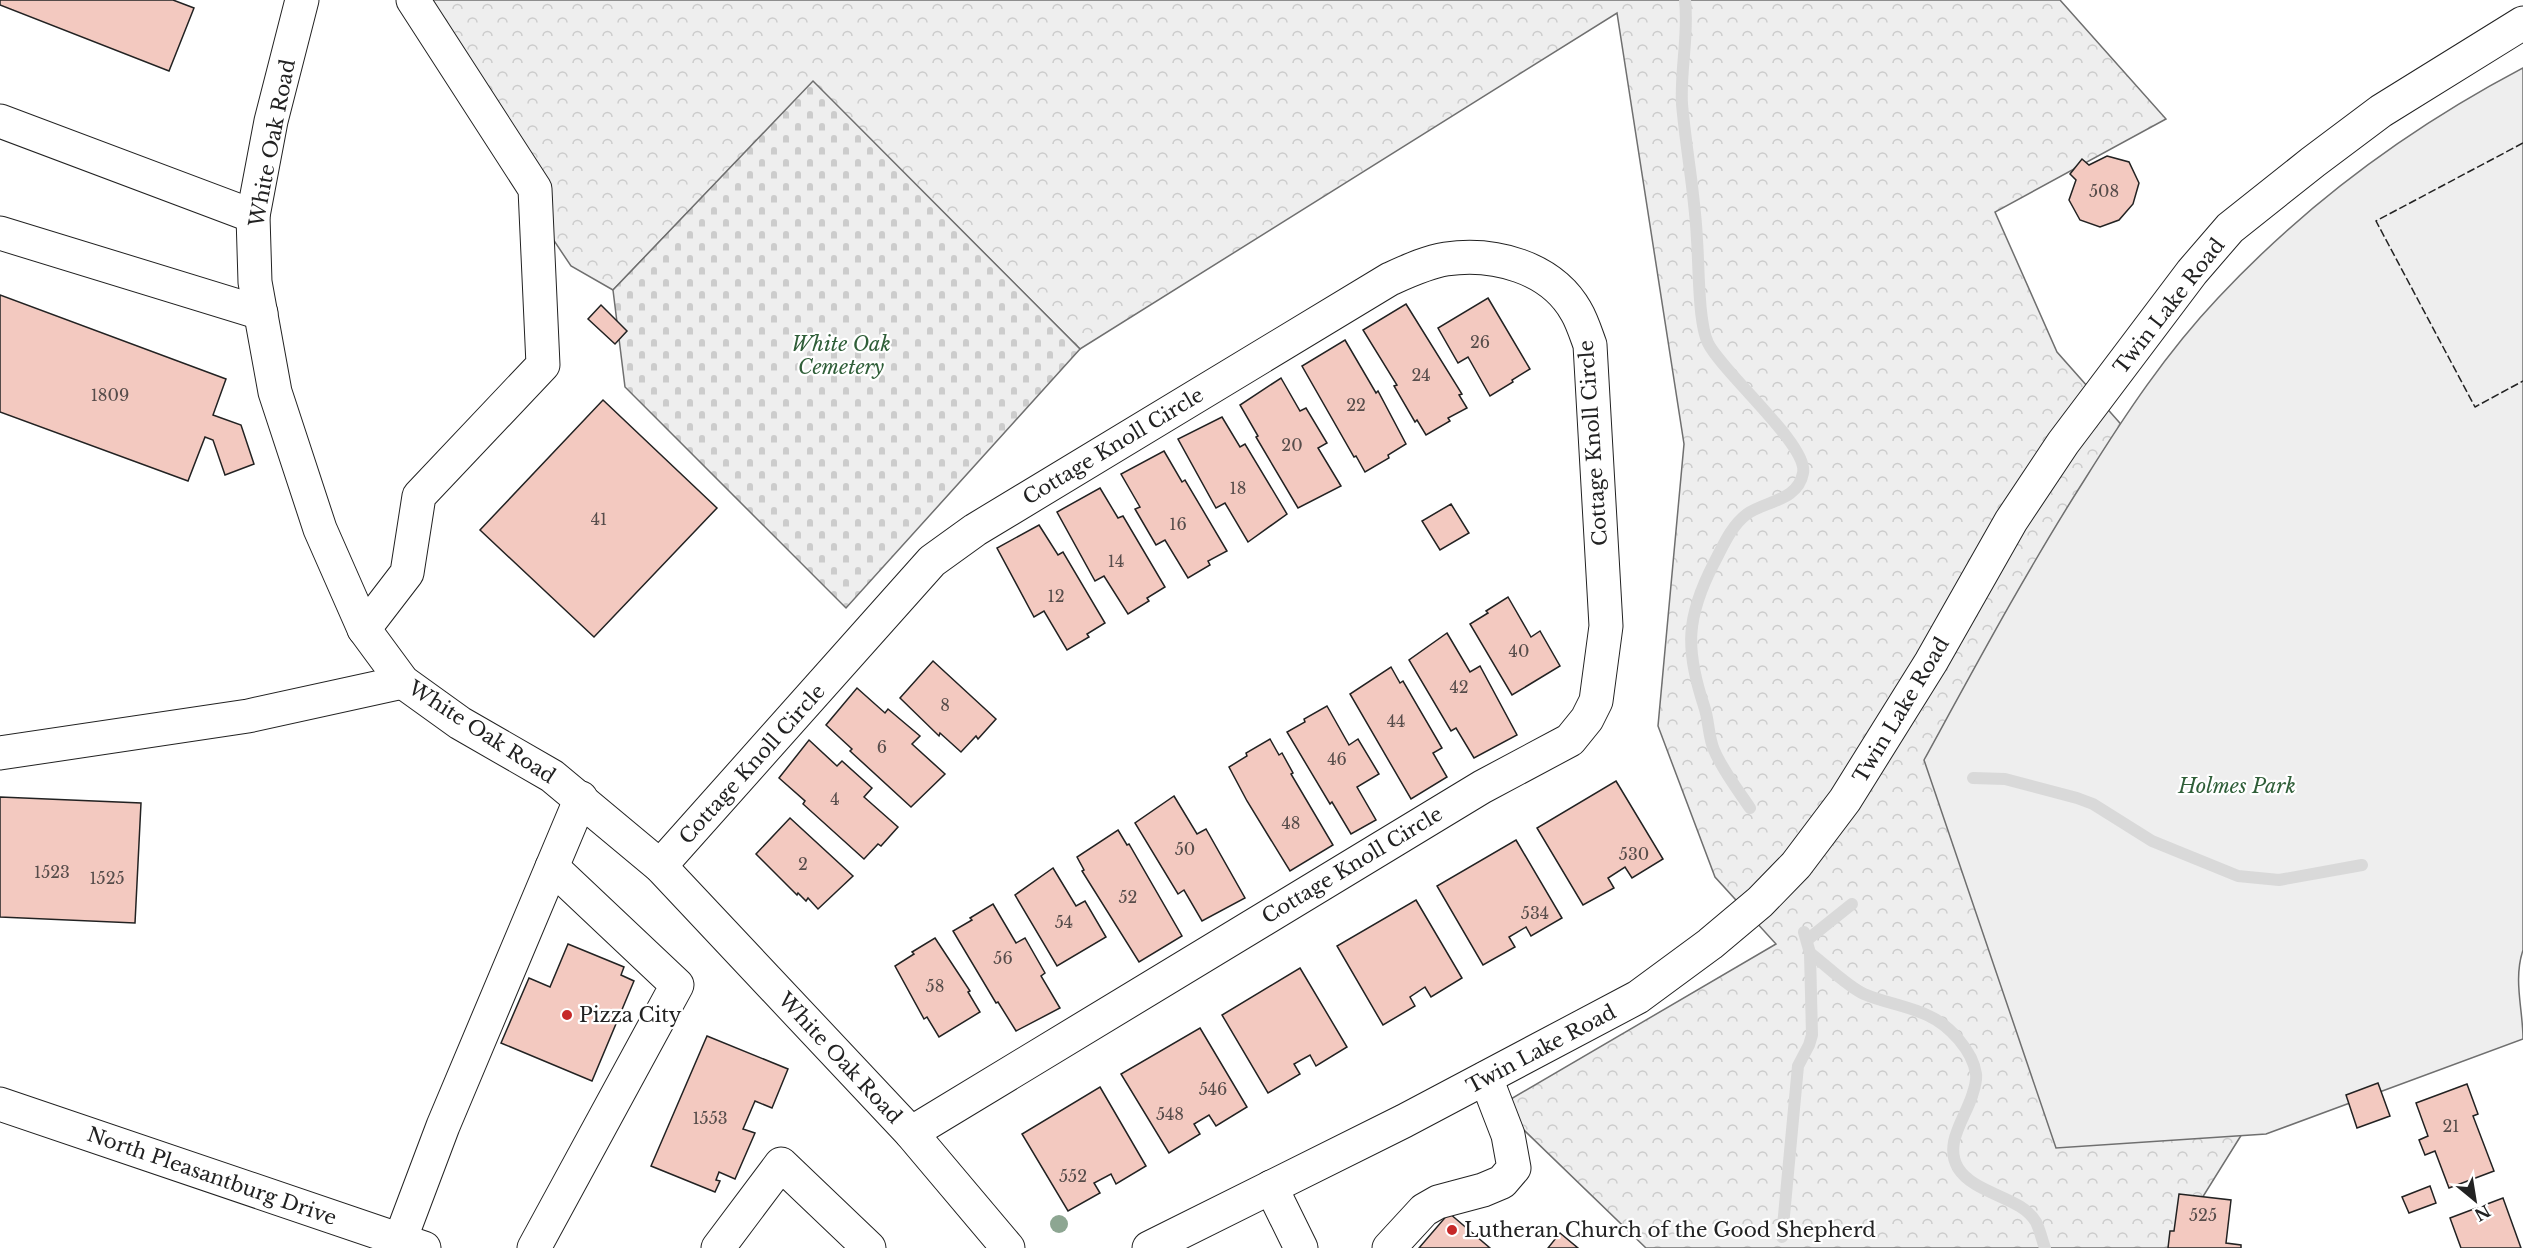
<svg xmlns="http://www.w3.org/2000/svg" width="2523" height="1248" font-family="'Libre Baskerville',serif">
  <defs>
    <pattern id="forest-crowns" width="20" height="18" patternUnits="userSpaceOnUse" patternTransform="scale(1.5)"><rect width="20" height="18" fill="#eee"/><path d="M2 6a3 3 0 1 1 6 0M12 15a3 3 0 1 1 6 0" fill="none" stroke="#ccc"/></pattern>
    <pattern id="cemetery-stones" width="16" height="16" patternUnits="userSpaceOnUse" patternTransform="scale(1.5)"><rect width="16" height="16" fill="#eee"/><path d="M2 7V4a2 2 0 0 1 4 0v3zM10 15v-3a2 2 0 0 1 4 0v3z" fill="#ccc"/></pattern>
  </defs>
  <rect width="100%" height="100%" fill="#fff"/>
  <path fill="url(#forest-crowns)" stroke="#6f6f6f" stroke-width="1.5" d="M398,0H2060L2166,119L1995,212L2057,352L2181,492L2260,1105L2171,1248H1646L1499,1106L1776,944L1715,877L1658,726L1684,444L1617,13L1080,349L813,82L613,290L571,266L432,58Z"/>
  <path fill="url(#cemetery-stones)" stroke="#6f6f6f" stroke-width="1.5" d="M813,81L1080,349L846,608L625,387L613,290Z"/>
  <path fill="#eee" stroke="#6f6f6f" stroke-width="1.5" d="M2523,68V950C2513,980 2523,1009 2523,1039L2266,1134L2056,1148L1924,760C1976,665 2027,570 2085,479C2125,415 2166,353 2218,298C2306,204 2409,128 2523,68Z"/>
  <g fill="none" stroke-linecap="round" stroke-linejoin="round">
    <g stroke="#d9d9d9" stroke-width="12">
      <path d="M1685,0C1689,35 1680,70 1682,104C1686,150 1695,194 1697,240C1699,265 1698,322 1708,343C1723,373 1809,446 1803,473C1798,501 1765,501 1747,514C1731,526 1723,546 1714,563C1686,617 1685,649 1704,706C1709,720 1708,736 1714,750C1723,771 1738,790 1750,808"/>
      <path d="M1973,778L2005,779L2077,798L2093,804L2152,841L2238,876L2279,880L2362,865"/>
      <path d="M1807,940L1852,904"/>
      <path d="M1810,953C1826,965 1847,986 1864,994C1885,1003 1909,1006 1929,1016C1949,1025 1973,1051 1976,1074C1977,1082 1974,1089 1972,1096C1964,1120 1944,1144 1958,1168C1975,1195 2021,1196 2036,1222C2040,1230 2042,1240 2045,1248"/>
      <path d="M1782,1237L1798,1066L1809,1045L1812,1035L1810,953L1804,932"/>
    </g>
  </g>
  <g fill="#f3c9c0" stroke="#222" stroke-width="1.5">
    <path d="M0,0H173L194,8L169,71L0,5Z"/>
    <path d="M2107,156L2129,162L2139,183L2133,204L2119,220L2100,227L2080,220L2069,200L2076,180L2070,174L2082,159L2089,165Z"/>
    <path d="M0,295L226,379L213,415L241,425L254,464L225,475L213,440L205,437L188,481L0,412Z"/>
    <path d="M1488,298L1530,369L1512,380L1513,382L1490,396L1468,357L1458,363L1438,328Z"/>
    <path d="M1406,304L1462,394L1459,395L1467,408L1448,418L1450,421L1426,435L1417,420L1415,422L1394,386L1397,385L1363,330Z"/>
    <path d="M601,305L627,331L615,344L588,319Z"/>
    <path d="M1345,340L1376,393L1378,391L1406,444L1388,455L1389,458L1365,472L1356,456L1354,457L1302,366Z"/>
    <path d="M1281,378L1300,411L1306,408L1327,443L1318,448L1341,486L1298,508L1256,437L1258,436L1240,405Z"/>
    <path d="M603,400L717,508L594,637L480,530Z"/>
    <path d="M1222,417L1240,447L1245,444L1287,514L1248,542L1225,503L1216,508L1178,439Z"/>
    <path d="M1164,451L1182,482L1185,480L1227,551L1208,561L1210,565L1188,578L1165,540L1156,545L1135,509L1140,507L1121,474Z"/>
    <path d="M1100,488L1118,518L1123,516L1165,587L1147,598L1149,601L1128,614L1104,576L1095,581L1057,512Z"/>
    <path d="M1451,504L1469,533L1440,550L1422,521Z"/>
    <path d="M1039,525L1058,555L1063,552L1105,623L1087,634L1089,637L1067,650L1044,611L1034,617L997,548Z"/>
    <path d="M1508,597L1531,637L1540,631L1560,666L1512,695L1470,624L1488,613L1486,611Z"/>
    <path d="M1447,633L1470,672L1480,666L1517,735L1474,758L1456,728L1451,731L1409,660Z"/>
    <path d="M933,661L996,719L978,739L976,736L961,752L940,733L939,736L900,698Z"/>
    <path d="M1391,667L1400,683L1403,681L1442,748L1433,753L1447,777L1411,799L1350,694Z"/>
    <path d="M857,688L885,713L888,709L920,736L912,744L945,774L911,807L850,751L852,749L826,725Z"/>
    <path d="M1327,706L1349,745L1358,739L1379,774L1357,787L1376,820L1351,834L1332,802L1330,804L1287,732L1305,722L1304,719Z"/>
    <path d="M1270,739L1279,755L1282,753L1293,773L1291,774L1333,845L1290,871L1247,801L1229,767L1247,756L1246,753Z"/>
    <path d="M809,740L837,766L842,761L872,788L864,797L898,827L881,846L878,844L864,859L803,804L805,801L779,778Z"/>
    <path d="M1616,781L1663,859L1632,878L1625,867L1608,878L1614,888L1583,905L1537,828Z"/>
    <path d="M1174,796L1197,834L1206,829L1245,898L1202,921L1184,890L1178,894L1135,823Z"/>
    <path d="M0,797L141,803L135,923L0,917Z"/>
    <path d="M790,818L853,876L818,909L808,898L806,901L798,893L797,895L756,854Z"/>
    <path d="M1118,830L1127,845L1129,844L1182,936L1139,962L1082,871L1084,870L1077,857Z"/>
    <path d="M1516,840L1562,918L1531,936L1526,927L1509,937L1515,947L1483,965L1437,886Z"/>
    <path d="M1053,868L1076,906L1085,901L1106,937L1057,966L1015,895Z"/>
    <path d="M1416,900L1462,978L1431,997L1425,987L1410,997L1415,1006L1383,1025L1337,946Z"/>
    <path d="M993,904L1016,943L1025,938L1045,973L1041,976L1060,1008L1016,1031L998,1002L996,1003L953,931L972,920L970,918Z"/>
    <path d="M935,938L970,991L968,992L980,1012L939,1037L927,1017L924,1019L895,966L914,954L912,952Z"/>
    <path d="M568,944L624,967L621,975L634,981L592,1081L501,1043L529,978L550,987Z"/>
    <path d="M1300,968L1347,1047L1316,1066L1310,1055L1294,1064L1300,1074L1268,1093L1222,1015Z"/>
    <path d="M1200,1028L1247,1107L1216,1126L1209,1115L1194,1124L1200,1134L1169,1153L1121,1074Z"/>
    <path d="M707,1036L788,1069L772,1108L755,1101L743,1129L755,1133L735,1179L719,1172L716,1180L720,1181L715,1192L651,1166Z"/>
    <path d="M2378,1083L2390,1116L2357,1128L2346,1095Z"/>
    <path d="M2467,1084L2478,1114L2473,1116L2494,1171L2449,1188L2435,1151L2425,1155L2419,1140L2428,1136L2416,1103Z"/>
    <path d="M1100,1087L1146,1166L1116,1184L1111,1174L1094,1183L1100,1193L1068,1211L1022,1134Z"/>
    <path d="M2430,1186L2436,1203L2409,1213L2402,1197Z"/>
    <path d="M2179,1194L2231,1200L2226,1243L2241,1245V1248H2168L2170,1231H2174Z"/>
    <path d="M2503,1198L2521,1248H2461L2450,1218Z"/>
    <path d="M1449,1213L1490,1248H1419Z"/>
    <path d="M1560,1233L1578,1248H1548Z"/>
  </g>
  <g fill="none" stroke-linecap="round" stroke-linejoin="round">
    <g stroke="#222" stroke-width="35">
      <g id="minor">
        <path d="M302,0L271,121L253,216L255,282L275,392L320,529L364,629L403,682L460,723L552,776L660,866L911,1133L1008,1248"/>
        <path d="M0,121L253,216"/>
        <path d="M0,233L261,313"/>
        <path d="M364,629L407,573L419,496L543,365L535,189L413,0"/>
        <path d="M0,753L248,716L403,682"/>
        <path d="M660,866L932,561L975,530L1390,279C1408,271 1427,262 1446,259C1494,252 1551,267 1576,311C1582,321 1586,334 1590,345L1606,626L1596,701L1587,719L1570,740L1482,787L911,1133"/>
        <path d="M1271,1187L1301,1248"/>
        <path d="M400,1240L443,1126L581,798"/>
        <path d="M534,1248L677,985L552,867"/>
        <path d="M718,1248L781,1164L869,1248"/>
        <path d="M1149,1248L1404,1121L1638,997L1710,944L1760,902L1796,865L1845,800L1931,662L2011,521L2063,443L2192,272L2230,228L2313,162L2381,111L2523,23"/>
        <path d="M1389,1248L1424,1210L1438,1202L1483,1190L1502,1182L1514,1168L1508,1135L1486,1078"/>
      </g>
    </g>
    <g stroke="#222" stroke-width="35">
      <path id="major" d="M0,1104L424,1248"/>
    </g>
    <use href="#minor" stroke="#fff" stroke-width="33"/>
    <use href="#major" stroke="#fff" stroke-width="33"/>
    <path stroke="#222" stroke-width="1.5" stroke-dasharray="8 3" stroke-linecap="butt" d="M2523,143L2376,221L2475,407L2523,381"/>
  </g>
  <circle fill="#8da692" cx="1059" cy="1224" r="9"/>
  <g fill="#c62828" stroke="#fff" stroke-width="2">
    <circle cx="567" cy="1015" r="6"/>
    <circle cx="1452" cy="1230" r="6"/>
  </g>
  <g text-anchor="middle" stroke-width="4.5" stroke-linejoin="round" paint-order="stroke">
    <g font-size="16" fill="#564c4a">
      <text x="2104" y="197">508</text>
      <text x="1480" y="348">26</text>
      <text x="1421" y="381">24</text>
      <text x="110" y="401">1809</text>
      <text x="1356" y="411">22</text>
      <text x="1292" y="451">20</text>
      <text x="1238" y="494">18</text>
      <text x="599" y="525">41</text>
      <text x="1178" y="530">16</text>
      <text x="1116" y="567">14</text>
      <text x="1056" y="602">12</text>
      <text x="1519" y="657">40</text>
      <text x="1459" y="693">42</text>
      <text x="945" y="711">8</text>
      <text x="1396" y="727">44</text>
      <text x="882" y="753">6</text>
      <text x="1337" y="765">46</text>
      <text x="835" y="805">4</text>
      <text x="1291" y="829">48</text>
      <text x="1185" y="855">50</text>
      <text x="1634" y="860">530</text>
      <text x="803" y="870">2</text>
      <text x="52" y="878">1523</text>
      <text x="107" y="884">1525</text>
      <text x="1128" y="903">52</text>
      <text x="1535" y="919">534</text>
      <text x="1064" y="928">54</text>
      <text x="1003" y="964">56</text>
      <text x="935" y="992">58</text>
      <text x="1213" y="1095">546</text>
      <text x="1170" y="1120">548</text>
      <text x="710" y="1124">1553</text>
      <text x="2451" y="1132">21</text>
      <text x="1073" y="1182">552</text>
      <text x="2203" y="1221">525</text>
    </g>
    <g font-size="20" fill="#222" stroke="#fff">
      <text transform="translate(272 143) rotate(-79)" y="7">White Oak Road</text>
      <text transform="translate(2169 306) rotate(-52)" y="7">Twin Lake Road</text>
      <text transform="translate(1593 443) rotate(-94)" y="7">Cottage Knoll Circle</text>
      <text transform="translate(1113 446) rotate(-31)" y="7">Cottage Knoll Circle</text>
      <text transform="translate(1901 710) rotate(-59)" y="7">Twin Lake Road</text>
      <text transform="translate(482 732) rotate(33)" y="7">White Oak Road</text>
      <text transform="translate(752 764) rotate(-48)" y="7">Cottage Knoll Circle</text>
      <text transform="translate(1352 865) rotate(-31)" y="7">Cottage Knoll Circle</text>
      <text transform="translate(1541 1049) rotate(-28)" y="7">Twin Lake Road</text>
      <text transform="translate(840 1058) rotate(47)" y="7">White Oak Road</text>
      <text transform="translate(212 1176) rotate(19)" y="7">North Pleasantburg Drive</text>
    </g>
    <g font-size="20" font-style="italic" fill="#2f5e38" stroke="#fff">
      <text x="841" y="351">White Oak<tspan x="841" dy="23">Cemetery</tspan></text>
      <text x="2237" y="793">Holmes Park</text>
    </g>
    <g font-size="20" fill="#222" stroke="#fff" text-anchor="start">
      <text x="579" y="1022">Pizza City</text>
      <text x="1464" y="1237">Lutheran Church of the Good Shepherd</text>
    </g>
  </g>
  <g transform="translate(2475 1200) rotate(150)" stroke="#ffffff" stroke-width="4.5" paint-order="stroke">
  <path d="M0-4.5L10 22L0 15L-10 22Z" fill="#222222"/>
  <text y="-9" font-size="16" font-weight="bold" text-anchor="middle" fill="#222222">N</text>
  </g>
</svg>
